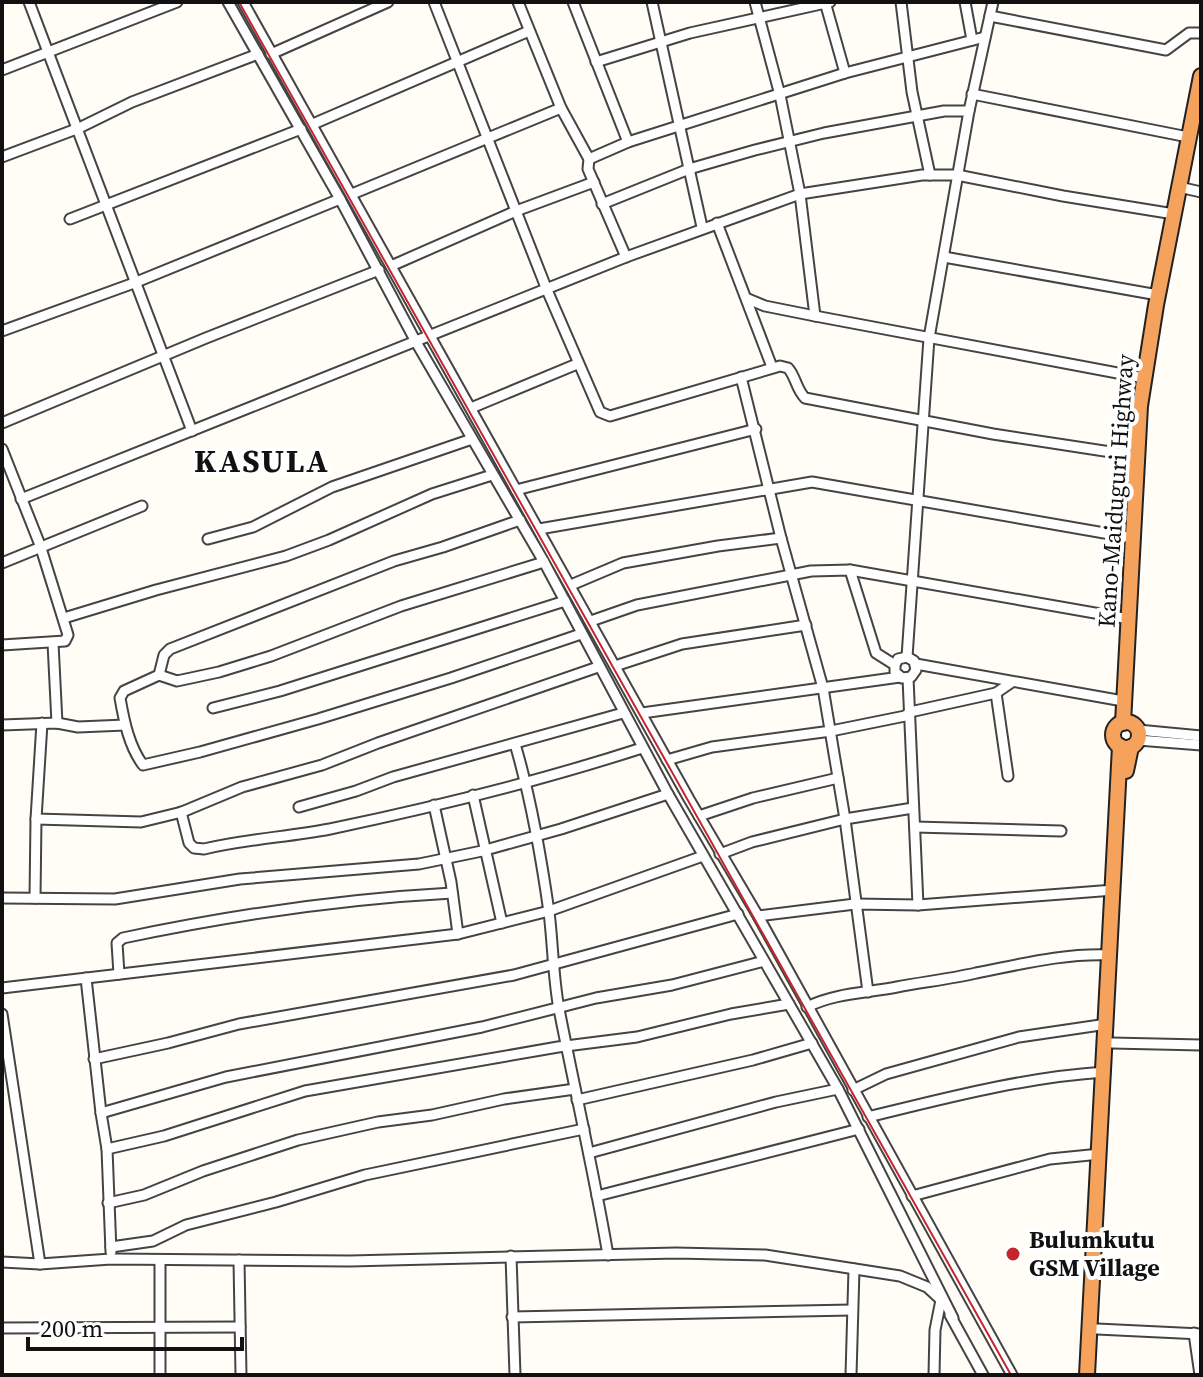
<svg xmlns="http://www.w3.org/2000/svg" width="1203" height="1377" font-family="'Source Serif 4',serif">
  <rect width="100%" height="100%" fill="#fffdf5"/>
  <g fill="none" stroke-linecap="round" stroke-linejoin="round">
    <g stroke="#444" stroke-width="13">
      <g id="minor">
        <path d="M29,2L192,431"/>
        <path d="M228,2L340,199L416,342L544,562L668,794L838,1089L953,1318"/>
        <path d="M243,2L689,799L758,916L1012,1375"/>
        <path d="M434,2L547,290L600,412L610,416L780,366L788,368C796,377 796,389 805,398L993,434L1137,456"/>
        <path d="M518,2L561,108L589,159L588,169L626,257"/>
        <path d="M573,2L628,142"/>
        <path d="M652,2L702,227"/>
        <path d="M755,2L780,95L800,194L815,316"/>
        <path d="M825,2L845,73"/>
        <path d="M901,2L912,92L930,175"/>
        <path d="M965,2L972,40"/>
        <path d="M990,16L1166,50L1189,33H1201"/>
        <path d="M271,54L388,2"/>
        <path d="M596,62L690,33L830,2"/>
        <path d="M2,70L177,2"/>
        <path d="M972,94L1188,137"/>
        <path d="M313,124L529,31"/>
        <path d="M2,157L79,128L132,102L258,54"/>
        <path d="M589,159L628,142L845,73L985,37"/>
        <path d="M1179,187L1201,192"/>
        <path d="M352,194L561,108"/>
        <path d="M602,204L689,169L755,150L824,133L944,111H969"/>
        <path d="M70,219L301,129"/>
        <path d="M717,223L772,367"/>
        <path d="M944,257L1158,295"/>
        <path d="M391,266L516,211L594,182"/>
        <path d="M748,299L765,306L815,316L1144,378"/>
        <path d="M2,331L134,283L340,199"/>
        <path d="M741,377L781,538L823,688L845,819L868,992"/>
        <path d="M471,408L577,364"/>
        <path d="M2,423L206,338L379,270"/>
        <path d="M2,449L40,545L68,635L65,641L2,645"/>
        <path d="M516,490L756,429"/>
        <path d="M21,499L626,257L800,194L922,175H957L1063,196L1174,214"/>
        <path d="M520,520L443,547L394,561L170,649L164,655L159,675L124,691L120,698C124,721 129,746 143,765L200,752L318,719L451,678L581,634"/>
        <path d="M539,529L812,482L1133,538"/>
        <path d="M208,539L253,527L332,487L472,439"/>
        <path d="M2,563L142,506"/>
        <path d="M850,570L876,653L895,665V672L902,678L911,677L916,670L914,661L907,657L898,659L895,665"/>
        <path d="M571,585L623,563L718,546L781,538"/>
        <path d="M64,618L156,590L286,556L329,540L432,494L492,475"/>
        <path d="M591,621L637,605L811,571L850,570L1129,619"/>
        <path d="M53,643L57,723"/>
        <path d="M907,657L929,338L969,111L993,2"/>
        <path d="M916,664L1123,701"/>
        <path d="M615,666L682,644L806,625"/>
        <path d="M159,675L177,681L219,672L271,656L401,606L544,562"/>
        <path d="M908,678L918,905"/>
        <path d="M996,693L1008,776"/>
        <path d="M213,708L280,691L565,601"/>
        <path d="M642,713L900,677"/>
        <path d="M2,725L57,723L78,727L125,725"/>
        <path d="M1138,730L1201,736"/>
        <path d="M1138,740L1201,745"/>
        <path d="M515,744C531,798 541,856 549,912C553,944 553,977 559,1009C575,1091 594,1173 608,1255"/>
        <path d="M667,760L712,747L831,731L905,716L910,712L996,693L1012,682"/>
        <path d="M473,795L502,923"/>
        <path d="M434,805L451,882L458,934"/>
        <path d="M299,807L356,791L393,777L623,713"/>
        <path d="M181,812L189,843L194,848L204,849C246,839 288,837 330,829C435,807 540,781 642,748"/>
        <path d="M699,816L753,798L838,778"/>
        <path d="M36,819L141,822L182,812L242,787L322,765L378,743L598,667"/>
        <path d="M915,827L1061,831"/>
        <path d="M720,854L752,842L845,819L913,808"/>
        <path d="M2,898L115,899L240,879L419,864L482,851L561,829L668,794"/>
        <path d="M35,898L36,819L42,723"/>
        <path d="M758,916L855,904L918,905L1114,890"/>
        <path d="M119,974L117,943L123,938C232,915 341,899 452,893"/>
        <path d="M86,978L101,1113L107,1149L111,1252"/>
        <path d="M2,988L458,934L549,911L703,856"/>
        <path d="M807,1007C835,993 866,993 897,987C923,982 950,979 976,973C1022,964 1064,953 1111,955"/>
        <path d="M2,1014L40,1264"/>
        <path d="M1112,1043L1201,1045"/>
        <path d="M94,1059L168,1043L239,1024L514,975L738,914"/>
        <path d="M853,1090L886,1074L1019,1037L1107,1024"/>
        <path d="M577,1100L753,1060L812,1043"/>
        <path d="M101,1113L226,1077L482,1027L596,998L672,985L764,961"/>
        <path d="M868,1117C946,1098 1025,1077 1105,1072"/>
        <path d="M107,1149L164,1136L305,1091L558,1047L637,1037L731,1014L789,1004"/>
        <path d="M589,1153L776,1102L838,1089"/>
        <path d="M597,1196L859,1129"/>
        <path d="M912,1196L1050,1159L1100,1154"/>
        <path d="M108,1203L144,1195L203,1171L298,1140L378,1122L432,1115L504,1099L575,1089"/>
        <path d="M111,1247L153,1241L186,1225L276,1202L365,1175L584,1129"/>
        <path d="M511,1256L515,1375"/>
        <path d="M160,1260V1375"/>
        <path d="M239,1260L241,1375"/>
        <path d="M2,1262L40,1264L111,1259L350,1261L676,1253L765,1255L900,1276L927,1287L940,1299"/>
        <path d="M950,1315L983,1375"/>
        <path d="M512,1317L852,1310"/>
        <path d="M2,1328L240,1327"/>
        <path d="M1097,1329L1201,1334"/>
        <path d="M1194,1333L1200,1375"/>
        <path d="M851,1375L854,1269"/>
        <path d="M934,1375L935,1330L941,1300"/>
      </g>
    </g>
    <g stroke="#222" stroke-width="18">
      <g id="highway">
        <circle cx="1126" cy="735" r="13"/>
        <path d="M1123,723L1140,406L1156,305L1201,76"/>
        <path d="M1126,771L1131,747"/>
        <path d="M1087,1375L1120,746"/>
      </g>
    </g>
    <use href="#minor" stroke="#fff" stroke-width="9"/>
    <use href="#highway" stroke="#f5a25d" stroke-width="14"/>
    <path stroke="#c4262e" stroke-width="2" d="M239,2L1011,1375"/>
  </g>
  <circle fill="#c4262e" stroke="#fff" stroke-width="3" cx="1013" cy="1254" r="8"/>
  <g text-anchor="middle" stroke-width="8" stroke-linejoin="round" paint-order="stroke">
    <g font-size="24" fill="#111" stroke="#fff">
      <text transform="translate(1116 491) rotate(-86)" y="8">Kano-Maiduguri Highway</text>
    </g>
    <g font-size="24" font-weight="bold" fill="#111" stroke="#fff" text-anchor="start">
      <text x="1029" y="1248">Bulumkutu<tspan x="1029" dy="28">GSM Village</tspan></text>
    </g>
    <g font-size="32" font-weight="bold" letter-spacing="2" fill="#111" stroke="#fff">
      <text x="262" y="472">KASULA</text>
    </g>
  </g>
  <rect width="1203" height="1377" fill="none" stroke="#111111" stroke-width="8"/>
  <path d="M28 1337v12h214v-12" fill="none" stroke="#111111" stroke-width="4"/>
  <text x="40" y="1337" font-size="24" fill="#111111" stroke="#ffffff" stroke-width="6" paint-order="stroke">200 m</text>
</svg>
